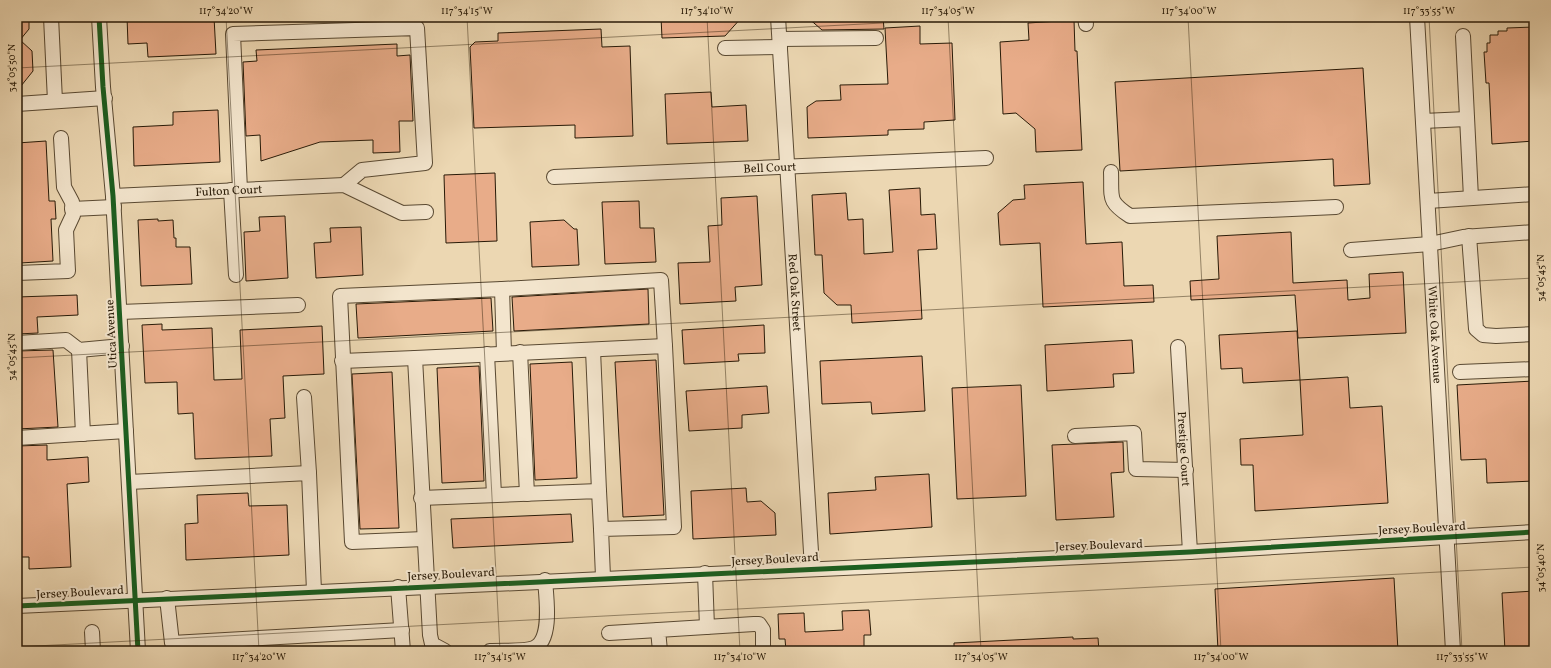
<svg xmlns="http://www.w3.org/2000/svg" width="1551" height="668" font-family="Vollkorn,serif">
  <rect width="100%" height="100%" fill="#ecd7b2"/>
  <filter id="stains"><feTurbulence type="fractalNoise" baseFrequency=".005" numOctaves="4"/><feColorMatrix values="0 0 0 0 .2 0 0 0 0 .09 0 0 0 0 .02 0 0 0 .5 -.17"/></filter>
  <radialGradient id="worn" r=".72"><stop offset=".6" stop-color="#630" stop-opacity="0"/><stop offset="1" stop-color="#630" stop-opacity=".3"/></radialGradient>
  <g fill="#e8ac89" stroke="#281a07">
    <path d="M17,17H29V29L20,40L32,51L33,71L17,91Z"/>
    <path d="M127,17H214L216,54L148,57L147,43L128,44Z"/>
    <path d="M661,17H742L725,36L662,38Z"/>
    <path d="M807,17H883L884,29L822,30Z"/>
    <path d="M1074,20L1075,51H1077L1082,150L1036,152L1035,129L1016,113L1003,114L1000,42L1029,40L1028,23Z"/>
    <path d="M920,26V44L952,43L955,120L924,122V129L888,130V135L808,138L807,107L816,101L841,100L840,85L888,84L885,28Z"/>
    <path d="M1534,27V141L1492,144L1489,83H1486L1484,52H1487V43H1490V35H1498V31H1507V28Z"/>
    <path d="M601,29L602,47L630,46L633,136L575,138V125L474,128L470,47L475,42L498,41V33Z"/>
    <path d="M397,44V56L410,55L413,121H399L400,152L373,153V140L320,142L261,161L260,135L246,136L243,62L257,61L256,50Z"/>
    <path d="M1363,68L1370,184L1334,186L1333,159L1120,171L1115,82Z"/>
    <path d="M711,92L712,107L746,105L748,141L667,144L665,94Z"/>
    <path d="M218,110L220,162L134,166L133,127L173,125V112Z"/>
    <path d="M46,141L49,201H55L56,219H51L53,261L20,263L17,203V143Z"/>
    <path d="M495,173L497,241L446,243L444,175Z"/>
    <path d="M1083,182L1086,244L1122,242L1124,286L1153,285L1154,302L1043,307L1040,243L1000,245L998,213L1013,200L1025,199L1024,185Z"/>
    <path d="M920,188L921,215L935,214L937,249L918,250L922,319L852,323L851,305H837L824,293L822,255H815L812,195L846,193L848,220L863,219L864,254L893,252L889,190Z"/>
    <path d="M757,196L762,285L735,287L736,301L680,304L678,263L710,262L708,226L722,225L721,198Z"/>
    <path d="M639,201L640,228H654L656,262L605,264L602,202Z"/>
    <path d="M285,216L288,278L246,281L244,232L260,231L259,217Z"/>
    <path d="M158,219V221L173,220L174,238H176V247H190L192,284L141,286L138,220Z"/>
    <path d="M564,220L574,229H577L579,265L532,267L530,222Z"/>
    <path d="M361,227L363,275L316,278L314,243L331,242L330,228Z"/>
    <path d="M1291,232L1293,283L1347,280L1348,300L1370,298L1369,274L1403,272L1406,333L1298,338L1295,295L1191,300L1190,281L1219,279L1217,236Z"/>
    <path d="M648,289L649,324L514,331L512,297Z"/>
    <path d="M77,295L78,315L37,317L38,333L17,334V297Z"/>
    <path d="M491,298L493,331L358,338L356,304Z"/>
    <path d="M162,324V330L212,328L214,380L242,379L240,330L322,326L324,374L283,376L285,418L270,419L272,456L195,459L193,413L178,414L177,382L145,383L142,325Z"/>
    <path d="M764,325L765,353L738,354L739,361L684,364L682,330Z"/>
    <path d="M1297,331L1300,380L1243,383L1242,368L1221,369L1219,335Z"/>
    <path d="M1132,340L1134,373L1113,374L1114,387L1047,391L1045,345Z"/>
    <path d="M53,350L58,427L17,429V351Z"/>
    <path d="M922,356L925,411L872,414L871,402L822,404L820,361Z"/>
    <path d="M656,360L664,515L623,517L615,362Z"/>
    <path d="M572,362L577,478L535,480L530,364Z"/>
    <path d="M479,366L484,481L442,483L437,368Z"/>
    <path d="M392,372L399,528L360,529L352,374Z"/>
    <path d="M1348,377L1350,408L1382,406L1388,503L1255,511L1253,465H1241L1240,439L1303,435L1300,380Z"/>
    <path d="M1534,381V481L1487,483L1486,459L1461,460L1457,385Z"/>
    <path d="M1021,385L1026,496L957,499L952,388Z"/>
    <path d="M767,386L769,413L742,415V428L689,431L686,391Z"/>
    <path d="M1123,442L1124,472L1111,473L1114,517L1056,520L1052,445Z"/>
    <path d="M47,445V460L88,457L89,482L67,484L71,567L29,569V557H17V446Z"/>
    <path d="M929,474L932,527L830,534L828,493L876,490L875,477Z"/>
    <path d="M746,488L747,502L761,501L775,513L776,535L693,539L691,491Z"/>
    <path d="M248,493L249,506L287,505L289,555L186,560L185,524L198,523L197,495Z"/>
    <path d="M571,514L573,542L453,548L451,519Z"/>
    <path d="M1394,578L1398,651H1218L1215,589Z"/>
    <path d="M1534,591V651H1505L1502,593Z"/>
    <path d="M869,610L871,635H864V651H786L785,639H779L778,614L804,613L805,632L843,630L842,611Z"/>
    <path d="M1073,637V639L1098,638L1099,651H954V643Z"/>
  </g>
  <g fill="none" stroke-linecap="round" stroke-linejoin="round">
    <g stroke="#594932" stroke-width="16">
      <g id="minor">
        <path d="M51,17L55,101"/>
        <path d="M99,17L103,87L113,196L138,651"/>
        <path id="s1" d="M778,17L812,568"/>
        <path d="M1085,17L1086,24"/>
        <path id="s2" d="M1417,17L1453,651"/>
        <path d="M1463,36L1471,198"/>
        <path d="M780,39L876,38"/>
        <path d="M725,48L780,47"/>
        <path d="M17,104L105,98"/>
        <path d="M1423,121L1467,119"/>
        <path d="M1111,172C1112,198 1107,201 1130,216L1336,207"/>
        <path id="s3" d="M554,177L986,158"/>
        <path d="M231,190L236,275"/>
        <path d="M240,190L233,34L417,28L425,163L362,170L344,185"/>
        <path id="s4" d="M113,196L344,185L402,213L426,212"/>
        <path d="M1428,201L1534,194"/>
        <path d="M72,209L114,207"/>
        <path d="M1469,236L1476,329L1483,335L1496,336L1534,334"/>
        <path d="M1351,250L1430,244L1463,237L1534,232"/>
        <path d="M17,273L68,271L66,230L73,215L72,202L64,187L61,138"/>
        <path d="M502,289L661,280L665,346"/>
        <path d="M120,312L298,305"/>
        <path d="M17,343L66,340L79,350L122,346"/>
        <path id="s5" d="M1178,347L1190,552"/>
        <path d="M79,350L83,434"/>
        <path d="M593,350L599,491"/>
        <path d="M520,352L527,494"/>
        <path d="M487,354L494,495"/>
        <path d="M342,361L415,358"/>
        <path d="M1460,372L1534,369"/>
        <path d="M304,397L309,473"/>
        <path d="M1075,436L1134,433L1136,469L1186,470"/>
        <path d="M17,438L126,431"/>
        <path d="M129,482L309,473L314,591"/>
        <path d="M421,498L599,491L601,529"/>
        <path d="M424,539L352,542L340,296L502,289L504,353"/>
        <path d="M705,573L707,627"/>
        <path d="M398,587L403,651"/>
        <path d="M167,598L172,643L402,630"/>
        <path d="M17,606L1190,552L1534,532"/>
        <path d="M92,632L93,651"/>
        <path d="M609,633L658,630"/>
        <path d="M445,651L432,644L430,635L415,358L665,346L674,527L601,529L603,577"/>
        <path d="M490,651C501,650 525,652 534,648C553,640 546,596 545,580"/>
        <path d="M660,651L658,630L754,624H759L763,630V651"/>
      </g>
    </g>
    <use href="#minor" stroke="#f3e5cd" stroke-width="14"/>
    <g stroke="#f3e5cd" stroke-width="8">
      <g id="cycleway">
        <path d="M99,17L103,87L113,196L138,651"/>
        <path d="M17,606L1190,552L1534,532"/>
      </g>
    </g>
    <use href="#cycleway" stroke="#1b5e20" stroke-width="5"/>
  </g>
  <path fill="none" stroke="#281a07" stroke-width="1" stroke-opacity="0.45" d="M226,17L259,651M467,17L500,651M707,17L740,651M948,17L981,651M1188,17L1221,651M1429,17L1462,651M17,68L998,17M17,358L1534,278M17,620L19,651M17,647L1534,567"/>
  <g text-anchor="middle" stroke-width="4" stroke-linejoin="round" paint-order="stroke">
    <g font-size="12" fill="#281a07" stroke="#f3e5cd">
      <text dy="4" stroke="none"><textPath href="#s3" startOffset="216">Bell Court</textPath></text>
      <text dy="4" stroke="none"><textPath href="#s4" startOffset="116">Fulton Court</textPath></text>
      <text dy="4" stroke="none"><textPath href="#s1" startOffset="276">Red Oak Street</textPath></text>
      <text transform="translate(111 334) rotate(-93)" y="4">Utica Avenue</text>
      <text dy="4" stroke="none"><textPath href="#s2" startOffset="318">White Oak Avenue</textPath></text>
      <text dy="4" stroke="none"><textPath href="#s5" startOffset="102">Prestige Court</textPath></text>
      <text transform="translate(1422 528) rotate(-3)" y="4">Jersey Boulevard</text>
      <text transform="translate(1099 545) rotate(-2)" y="4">Jersey Boulevard</text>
      <text transform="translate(775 559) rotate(-3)" y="4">Jersey Boulevard</text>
      <text transform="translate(451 574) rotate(-3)" y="4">Jersey Boulevard</text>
      <text transform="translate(80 592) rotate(-3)" y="4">Jersey Boulevard</text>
    </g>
  </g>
  <rect width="1551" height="668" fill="none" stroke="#ecd7b2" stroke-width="44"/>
  <rect x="22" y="22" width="1507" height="624" fill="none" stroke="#281a07" stroke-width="1.5"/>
  <g font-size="10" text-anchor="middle" fill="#281a07">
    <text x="226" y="14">117°34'20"W</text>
    <text x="467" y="14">117°34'15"W</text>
    <text x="707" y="14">117°34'10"W</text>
    <text x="948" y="14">117°34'05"W</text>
    <text x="1189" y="14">117°34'00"W</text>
    <text x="1429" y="14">117°33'55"W</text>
    <text transform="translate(11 68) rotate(-90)" y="4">34°05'50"N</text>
    <text transform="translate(1540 278) rotate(-90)" y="4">34°05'45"N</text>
    <text transform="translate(11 357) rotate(-90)" y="4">34°05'45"N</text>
    <text transform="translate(1540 568) rotate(-90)" y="4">34°05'40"N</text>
    <text x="259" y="660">117°34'20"W</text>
    <text x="500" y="660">117°34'15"W</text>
    <text x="740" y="660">117°34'10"W</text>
    <text x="981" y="660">117°34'05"W</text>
    <text x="1221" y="660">117°34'00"W</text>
    <text x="1462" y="660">117°33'55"W</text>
  </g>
  <rect width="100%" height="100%" filter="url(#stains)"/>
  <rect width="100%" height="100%" fill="url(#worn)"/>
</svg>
